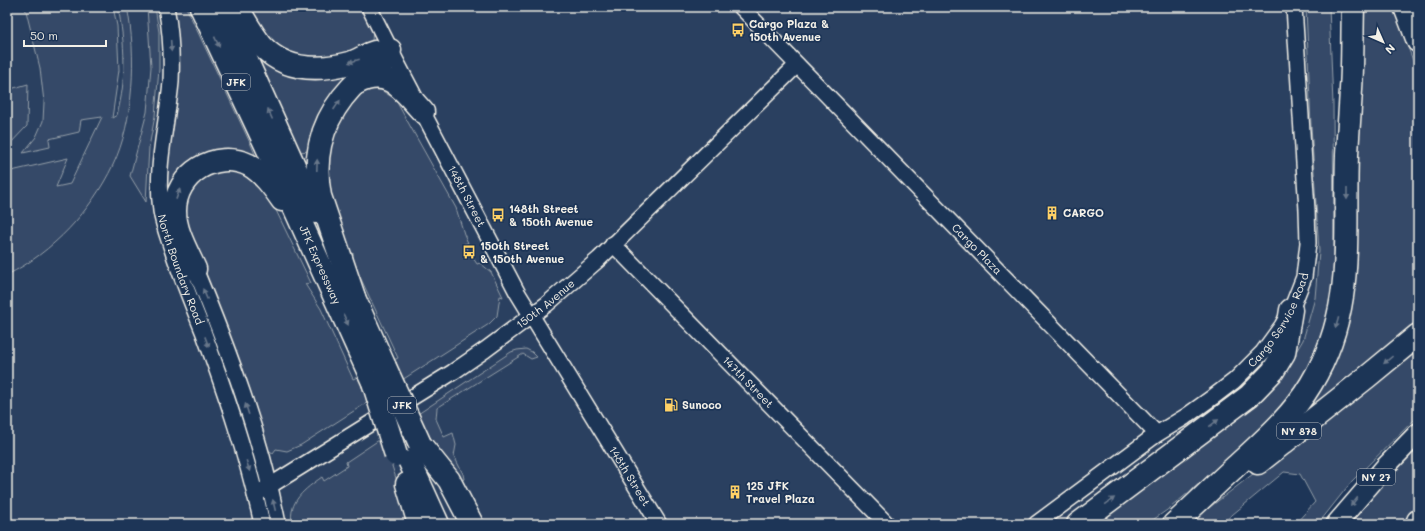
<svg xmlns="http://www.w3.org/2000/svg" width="1425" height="531" font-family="Mali,sans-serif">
  <rect width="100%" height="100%" fill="#1d3557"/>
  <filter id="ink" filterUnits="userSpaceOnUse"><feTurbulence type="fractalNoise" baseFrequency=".025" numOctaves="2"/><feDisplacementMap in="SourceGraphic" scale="8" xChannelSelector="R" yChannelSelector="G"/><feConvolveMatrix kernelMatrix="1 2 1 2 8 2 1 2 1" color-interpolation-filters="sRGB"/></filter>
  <g filter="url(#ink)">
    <path fill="#2a4060" d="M7,7H1312L1328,277L1302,362L1106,524H7Z"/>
    <g fill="#354a67" stroke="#949ea8">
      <path d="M25,7H113L117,26L119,70L112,118L117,115C127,79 125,43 118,7H127C137,54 134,122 113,165C91,211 53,252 7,275V172L68,158L56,187L70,184L102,117L81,120L79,132L49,139L50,147L23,153L36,137L43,121L44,102L40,68Z"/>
      <path d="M147,7H155L159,32V69L155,116L149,147L146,202L130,176L147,112L151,67Z"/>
      <path d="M168,7H186L252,147L260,167L223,153L167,206L163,148Z"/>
      <path d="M241,7H361L373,29L372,41L363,52L342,59L280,55Z"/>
      <path d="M1306,7H1329L1333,104L1334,256L1331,306L1315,355L1287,402L1255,437L1170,508L1147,524H1092L1282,375L1303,340L1315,298L1319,251L1311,125Z"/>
      <path d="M1361,7H1393L1418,74V320L1358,370L1294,421L1348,311Z"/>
      <path d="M251,42L266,57L371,62L311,151L298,152Z"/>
      <path d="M28,84L27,126L7,147V90Z"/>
      <path d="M364,89L381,90L395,99L456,208L464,234L468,243L464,244L477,264L480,263L491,272L503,297L500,296L497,316L489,324L301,445L287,451L276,449L273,453L266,449L192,250L181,202L209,170L233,168L256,180L272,202L311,283L305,284L321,309L353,379L398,358L353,262V253L347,250L322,170L338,113Z"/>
      <path d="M1418,344V416L1352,481L1318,524H1295L1315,502L1300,474L1284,472L1221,524H1188L1357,394Z"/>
      <path d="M526,349L532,352L537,357L531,359L523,354L437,408L436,419L444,437L453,433L456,445L454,456L463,474L464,479L457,485L436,443L392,466L411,524H292C288,501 305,489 322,477L324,481L347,466L346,462L511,352L517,350Z"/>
      <path d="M1418,447V500L1404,524H1348L1360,509Z"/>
    </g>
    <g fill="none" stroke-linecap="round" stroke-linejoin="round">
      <g stroke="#f4f1e8" stroke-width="18">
        <g id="minor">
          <path id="s1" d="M166,7C171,32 172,57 171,82C167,125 155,167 161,211C163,224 168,237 172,249C181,277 192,303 203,331C226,394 248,458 262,524"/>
          <path id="s2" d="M369,7L396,61L517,292L659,524"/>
          <path id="s3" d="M741,7L1157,434"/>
          <path id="s4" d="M613,244L887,524"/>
          <path d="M195,269C229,351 261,436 278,524"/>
          <path id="s5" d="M255,495L453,372L485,350L547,304L599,259L797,65"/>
          <path id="s6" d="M1036,524L1157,434L1185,417L1213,397L1234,381L1263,352L1282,326L1291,310L1304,277L1308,243L1307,210L1294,7"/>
        </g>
      </g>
      <g stroke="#f4f1e8" stroke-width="22">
        <path id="major" d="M1336,524L1386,466L1418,433"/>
      </g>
      <g stroke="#f4f1e8" stroke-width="25">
        <g id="highway">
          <path id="s7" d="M201,7L271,156L373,382"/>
          <path d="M237,7C245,20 252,34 262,46C285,71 319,71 350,63C359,60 367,54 375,52C380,51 386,51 390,50C389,53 388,56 387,59C383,64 368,71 362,77C326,109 311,148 320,196L354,297"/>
          <path d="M1405,7L1418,41"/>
          <path d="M225,8L246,59L315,212"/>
          <path d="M357,83C389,66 403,91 423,112"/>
          <path d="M195,269C187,251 175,231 175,211C175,174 215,149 249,165C263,173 273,187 282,200"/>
          <path d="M348,284L385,367"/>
          <path d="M420,444L449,480L472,524"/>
          <path d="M405,451L438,524"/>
          <path d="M1258,463L1367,377L1418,335"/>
          <path d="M407,484L419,524"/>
          <path d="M1078,524L1249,396L1273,371L1284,353L1291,310"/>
          <path d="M1174,524C1195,505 1215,485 1236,466C1263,441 1292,416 1311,384C1356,310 1344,236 1347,155C1348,133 1350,111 1351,89C1353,61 1352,34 1353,7"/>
          <path d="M1417,524L1418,521"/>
        </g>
      </g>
      <use href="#minor" stroke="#1d3557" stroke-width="15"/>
      <use href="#major" stroke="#1d3557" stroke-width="19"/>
      <use href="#highway" stroke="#1d3557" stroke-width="22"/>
      <g stroke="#f4f1e8" stroke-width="25" stroke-linecap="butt">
        <g id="highway-bridge">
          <path d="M385,367L420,444"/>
          <path d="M373,382L396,455"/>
        </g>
      </g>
      <use href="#highway-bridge" stroke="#1d3557" stroke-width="22"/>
    </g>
    <defs><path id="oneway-solid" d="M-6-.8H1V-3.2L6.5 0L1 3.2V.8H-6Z"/></defs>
    <g fill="#68778a">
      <use href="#oneway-solid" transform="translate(217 42) rotate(65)"/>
      <use href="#oneway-solid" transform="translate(171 46) rotate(87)"/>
      <use href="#oneway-solid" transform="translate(354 61) rotate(163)"/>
      <use href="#oneway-solid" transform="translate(337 105) rotate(-56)"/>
      <use href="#oneway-solid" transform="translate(270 114) rotate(-114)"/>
      <use href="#oneway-solid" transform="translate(317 165) rotate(-88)"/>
      <use href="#oneway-solid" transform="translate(178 194) rotate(-70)"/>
      <use href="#oneway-solid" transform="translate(1347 194) rotate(90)"/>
      <use href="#oneway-solid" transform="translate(205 294) rotate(-113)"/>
      <use href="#oneway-solid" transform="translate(346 320) rotate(66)"/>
      <use href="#oneway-solid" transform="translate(1337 323) rotate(106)"/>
      <use href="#oneway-solid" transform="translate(207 342) rotate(69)"/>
      <use href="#oneway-solid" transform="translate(1388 360) rotate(140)"/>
      <use href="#oneway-solid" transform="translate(247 409) rotate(-108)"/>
      <use href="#oneway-solid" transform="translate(1214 423) rotate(-37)"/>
      <use href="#oneway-solid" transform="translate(248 466) rotate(73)"/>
      <use href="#oneway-solid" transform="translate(1110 501) rotate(-36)"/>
      <use href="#oneway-solid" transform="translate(1354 502) rotate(129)"/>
      <use href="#oneway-solid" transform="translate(274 505) rotate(-103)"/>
    </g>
  </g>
  <defs>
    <g id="bus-bare" transform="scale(1.08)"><path d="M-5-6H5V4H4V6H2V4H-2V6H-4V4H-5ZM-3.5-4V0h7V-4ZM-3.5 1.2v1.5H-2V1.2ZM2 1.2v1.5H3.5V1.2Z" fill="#ffd166" stroke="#1d3557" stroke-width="2.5" paint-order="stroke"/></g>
    <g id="building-bare" transform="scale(1.08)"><path d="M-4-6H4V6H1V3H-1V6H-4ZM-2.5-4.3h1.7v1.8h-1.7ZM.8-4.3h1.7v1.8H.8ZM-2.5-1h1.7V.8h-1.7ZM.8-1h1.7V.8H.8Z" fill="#ffd166" stroke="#1d3557" stroke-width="2.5" paint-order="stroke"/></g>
    <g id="fuel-bare" transform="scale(1.08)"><path d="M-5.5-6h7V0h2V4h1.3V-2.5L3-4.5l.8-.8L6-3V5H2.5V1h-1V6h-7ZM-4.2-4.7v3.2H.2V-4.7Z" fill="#ffd166" stroke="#1d3557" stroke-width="2.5" paint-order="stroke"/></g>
  </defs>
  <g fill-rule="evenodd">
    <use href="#bus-bare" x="738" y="30"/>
    <use href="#building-bare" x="1052" y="213"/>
    <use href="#bus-bare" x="498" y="215"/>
    <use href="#bus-bare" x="469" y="252"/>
    <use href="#fuel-bare" x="671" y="405"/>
    <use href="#building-bare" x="735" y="492"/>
  </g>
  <g text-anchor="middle" stroke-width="3.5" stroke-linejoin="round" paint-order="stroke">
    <g fill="#1d3557" stroke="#b4b9bc" stroke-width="1">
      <rect x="222" y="74" width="28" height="16" rx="3"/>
      <rect x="388" y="397" width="28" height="16" rx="3"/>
      <rect x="1277" y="423" width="44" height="16" rx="3"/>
      <rect x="1357" y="469" width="38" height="16" rx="3"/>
    </g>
    <g font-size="10" font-weight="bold" fill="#f4f1e8">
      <text x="236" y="86">JFK</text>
      <text x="402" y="409">JFK</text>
      <text x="1299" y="435">NY 878</text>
      <text x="1376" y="481">NY 27</text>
    </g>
    <g font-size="11" font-weight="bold" fill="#f4f1e8" stroke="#1d3557" text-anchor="start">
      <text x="749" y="28">Cargo Plaza &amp;<tspan x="749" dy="13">150th Avenue</tspan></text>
      <text x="509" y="213">148th Street<tspan x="509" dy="13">&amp; 150th Avenue</tspan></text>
      <text x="1063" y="217">CARGO</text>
      <text x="480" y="250">150th Street<tspan x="480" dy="13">&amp; 150th Avenue</tspan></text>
      <text x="682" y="409">Sunoco</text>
      <text x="746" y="490">125 JFK<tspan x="746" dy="13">Travel Plaza</tspan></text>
    </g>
    <g font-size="11" fill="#f4f1e8" stroke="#1d3557">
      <text dy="4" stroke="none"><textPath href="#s2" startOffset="213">148th Street</textPath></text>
      <text dy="4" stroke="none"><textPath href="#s3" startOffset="338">Cargo Plaza</textPath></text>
      <text dy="4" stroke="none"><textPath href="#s7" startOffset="284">JFK Expressway</textPath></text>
      <text dy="4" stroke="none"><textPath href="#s1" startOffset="267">North Boundary Road</textPath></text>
      <text dy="4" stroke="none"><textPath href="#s5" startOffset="348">150th Avenue</textPath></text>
      <text dy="4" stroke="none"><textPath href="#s6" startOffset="321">Cargo Service Road</textPath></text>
      <text dy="4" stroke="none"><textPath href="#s4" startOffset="193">147th Street</textPath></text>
      <text dy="4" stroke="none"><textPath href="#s2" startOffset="537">148th Street</textPath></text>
    </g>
  </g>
  <rect width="1425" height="531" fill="none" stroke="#1d3557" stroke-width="24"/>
  <rect x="12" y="12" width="1401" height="507" fill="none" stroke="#f4f1e8" stroke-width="1.5" filter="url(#ink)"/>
  <g transform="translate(1383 42) rotate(135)" stroke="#1d3557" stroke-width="3" paint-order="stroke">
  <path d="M0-3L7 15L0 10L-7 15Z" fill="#f4f1e8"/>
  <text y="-6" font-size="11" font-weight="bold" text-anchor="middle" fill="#f4f1e8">N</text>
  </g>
  <path d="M24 40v6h82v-6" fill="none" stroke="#f4f1e8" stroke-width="2"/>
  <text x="30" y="40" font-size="12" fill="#f4f1e8" stroke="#1d3557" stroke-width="3" paint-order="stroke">50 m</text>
</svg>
